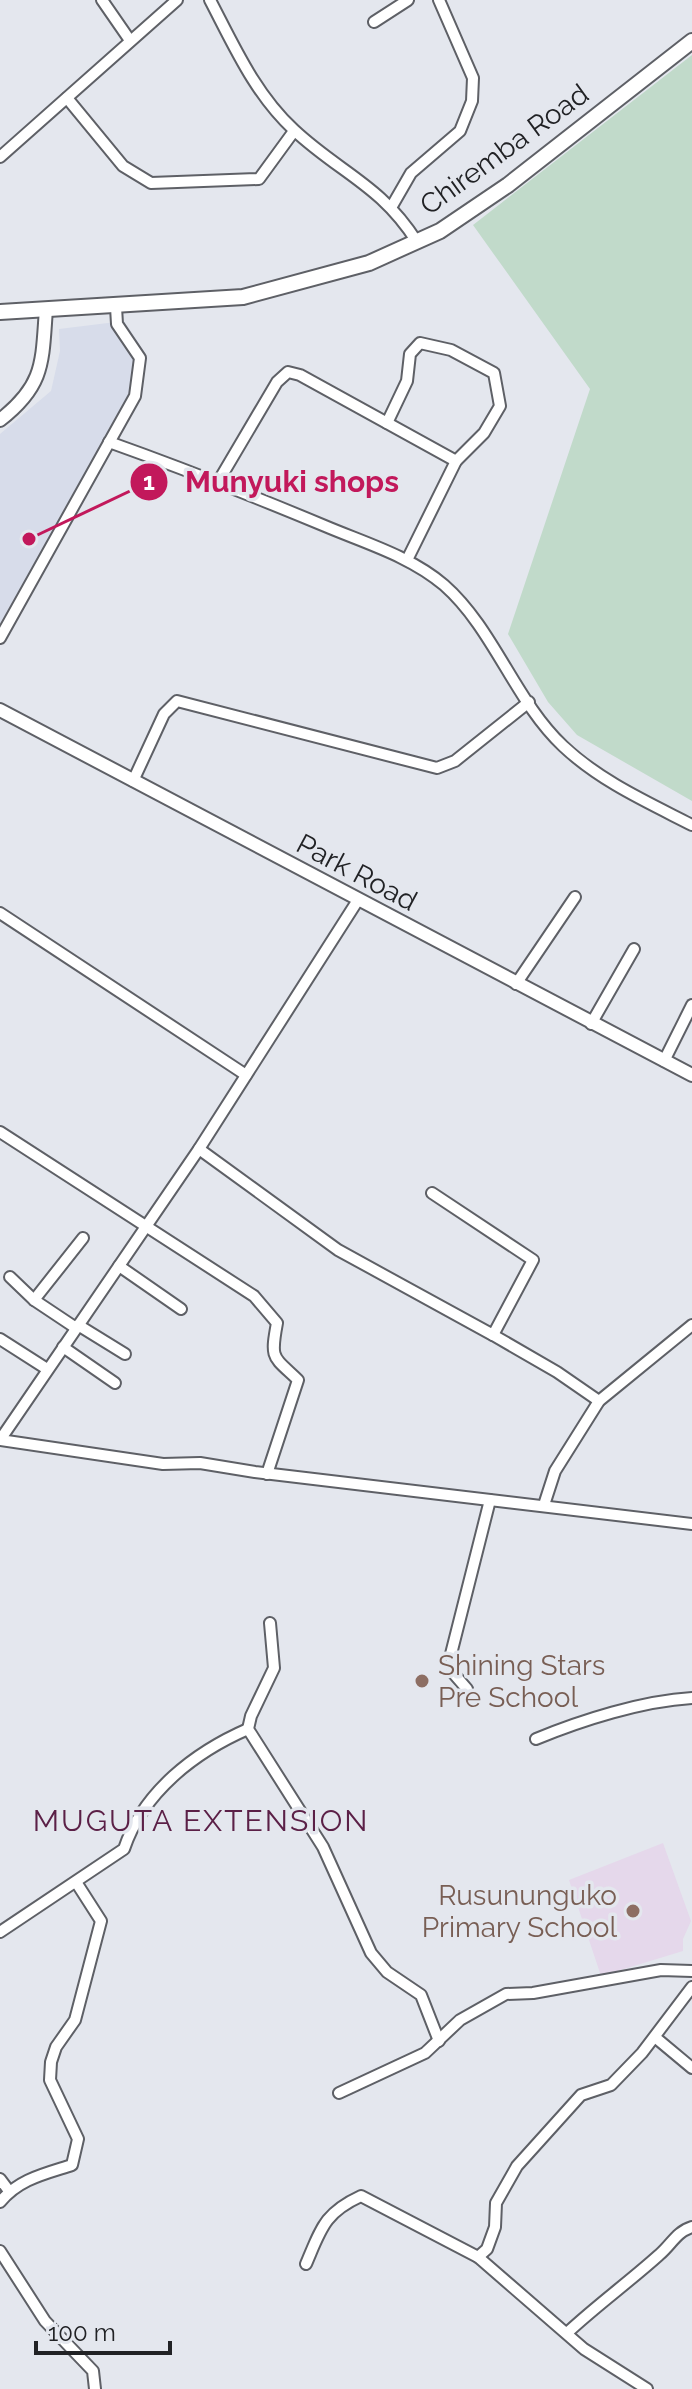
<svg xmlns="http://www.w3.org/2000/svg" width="692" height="2389" font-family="Raleway,sans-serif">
  <rect width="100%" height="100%" fill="#e4e7ee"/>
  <path fill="#d7dcea" d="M124,321L147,356L142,390L0,643V434L51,391L60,351L59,329Z"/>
  <path fill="#e5d8eb" d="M663,1843L691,1921L683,1939V1951L601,1976L569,1880Z"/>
  <path fill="#c1daca" d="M692,55V801L577,735L548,702L508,634L590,389L473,225Z"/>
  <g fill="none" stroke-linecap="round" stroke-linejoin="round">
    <g stroke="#5e6066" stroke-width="14">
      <g id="minor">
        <path d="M102,0L129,39"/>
        <path d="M210,0C234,46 255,94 294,130C340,173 381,185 417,242"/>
        <path d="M374,22L408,0"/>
        <path d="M67,98L123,166L151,183L259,179L294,131"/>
        <path d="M0,157L177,0"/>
        <path d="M392,206L411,173L460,131L472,101L473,78L439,0"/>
        <path d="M387,423L407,381L410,354L420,343L451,350L494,373L500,406L484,433L456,461L407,560"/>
        <path d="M109,442C182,468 253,496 325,526C365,543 410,556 444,585C494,629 515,701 563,746C600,781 647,802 692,825"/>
        <path d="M218,482L277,382L288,372L300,375L456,461"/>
        <path d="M0,638L135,396L140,358L117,324L116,307"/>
        <path d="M133,781L164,714L177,701L437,768L455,761L529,702"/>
        <path d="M0,913L246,1075"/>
        <path d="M516,984L575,897"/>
        <path d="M591,1024L634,949"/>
        <path d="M664,1061L692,1005"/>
        <path d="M0,1132L254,1296L277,1323C270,1360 273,1356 298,1380L267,1474"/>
        <path d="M199,1149L338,1250L493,1335L557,1372L599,1401"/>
        <path d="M432,1193L533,1260L493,1335"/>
        <path d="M119,1266L181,1309"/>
        <path d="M10,1277L34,1300L76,1328"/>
        <path d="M34,1300L83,1238"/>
        <path d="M78,1325L125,1354"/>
        <path d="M0,1339L47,1369"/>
        <path d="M63,1347L115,1383"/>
        <path d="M0,1440L163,1464L200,1463L255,1472L692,1524"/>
        <path d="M0,1440L199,1149L358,900"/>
        <path d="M544,1505L555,1471L599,1401L692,1325"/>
        <path d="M270,1623L274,1668L251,1716L248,1729L323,1847L371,1953L387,1972L421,1995L439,2041"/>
        <path d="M467,1689L454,1674L451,1654L490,1500"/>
        <path d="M536,1739C582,1720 642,1701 692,1698"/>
        <path d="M0,1932L124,1849C143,1792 195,1752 248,1729"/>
        <path d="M656,2038L692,2068"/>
        <path d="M339,2093L425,2053L460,2020L506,1994L533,1993L661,1970L692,1971"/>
        <path d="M0,2179L9,2191"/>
        <path d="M0,2202C19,2179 44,2174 72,2165L78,2139L50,2080L51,2062L56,2047L75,2020L101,1921L76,1882"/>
        <path d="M0,2251L45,2321L93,2371L95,2389"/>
        <path d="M478,2257L487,2249L495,2227L496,2203L517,2166L581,2095L611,2085L642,2053L692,1987"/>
        <path d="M306,2264C321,2229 324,2213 361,2196L478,2257L584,2349L647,2389"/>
        <path d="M567,2333C597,2305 629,2282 659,2255C672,2244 676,2232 692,2227"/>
      </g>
    </g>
    <g stroke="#5e6066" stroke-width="16">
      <g id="tertiary">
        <path d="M0,420C45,385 42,362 46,309"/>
        <path d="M0,710L692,1075"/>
      </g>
    </g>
    <g stroke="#5e6066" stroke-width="18">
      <path id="secondary" d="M0,312L243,297L369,263L440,231L508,185L692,41"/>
    </g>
    <use href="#minor" stroke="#fff" stroke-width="10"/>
    <use href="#tertiary" stroke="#fff" stroke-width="12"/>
    <use href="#secondary" stroke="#fff" stroke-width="14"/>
  </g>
  <g fill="#8d6e63" stroke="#e4e7ee" stroke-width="3">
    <circle cx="422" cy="1681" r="8"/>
    <circle cx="633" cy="1911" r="8"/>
  </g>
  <g text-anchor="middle" stroke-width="7" stroke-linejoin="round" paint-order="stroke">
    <g font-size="28" fill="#212225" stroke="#e4e7ee">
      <text transform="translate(504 149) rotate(-36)" y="10">Chiremba Road</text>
      <text transform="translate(357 872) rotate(28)" y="10">Park Road</text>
    </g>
    <g font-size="28" fill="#785e54" stroke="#e4e7ee" text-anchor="start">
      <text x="438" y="1675">Shining Stars<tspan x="438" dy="32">Pre School</tspan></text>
      <text x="617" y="1905" text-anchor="end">Rusununguko<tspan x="617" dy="32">Primary School</tspan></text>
    </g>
    <g font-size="30" letter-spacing="2" fill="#5b2047" stroke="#e4e7ee">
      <text x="201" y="1831">MUGUTA EXTENSION</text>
    </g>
  </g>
  <path fill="none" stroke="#c2185b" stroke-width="3" d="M29 539L149 482"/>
  <g fill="#c2185b" stroke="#e4e7ee" stroke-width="3">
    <circle cx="29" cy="539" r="8"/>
    <circle cx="149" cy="482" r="20"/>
  </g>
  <g font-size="24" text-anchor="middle" font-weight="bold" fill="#fff">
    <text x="149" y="490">1</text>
  </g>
  <g font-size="30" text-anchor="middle" font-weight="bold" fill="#c2185b" stroke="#e4e7ee" stroke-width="7" stroke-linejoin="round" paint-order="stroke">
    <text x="292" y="492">Munyuki shops</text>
  </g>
  <path d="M36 2341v12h134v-12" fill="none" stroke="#212225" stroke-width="4"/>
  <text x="48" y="2341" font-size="24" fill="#212225" stroke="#e4e7ee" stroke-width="6" paint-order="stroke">100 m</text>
</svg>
